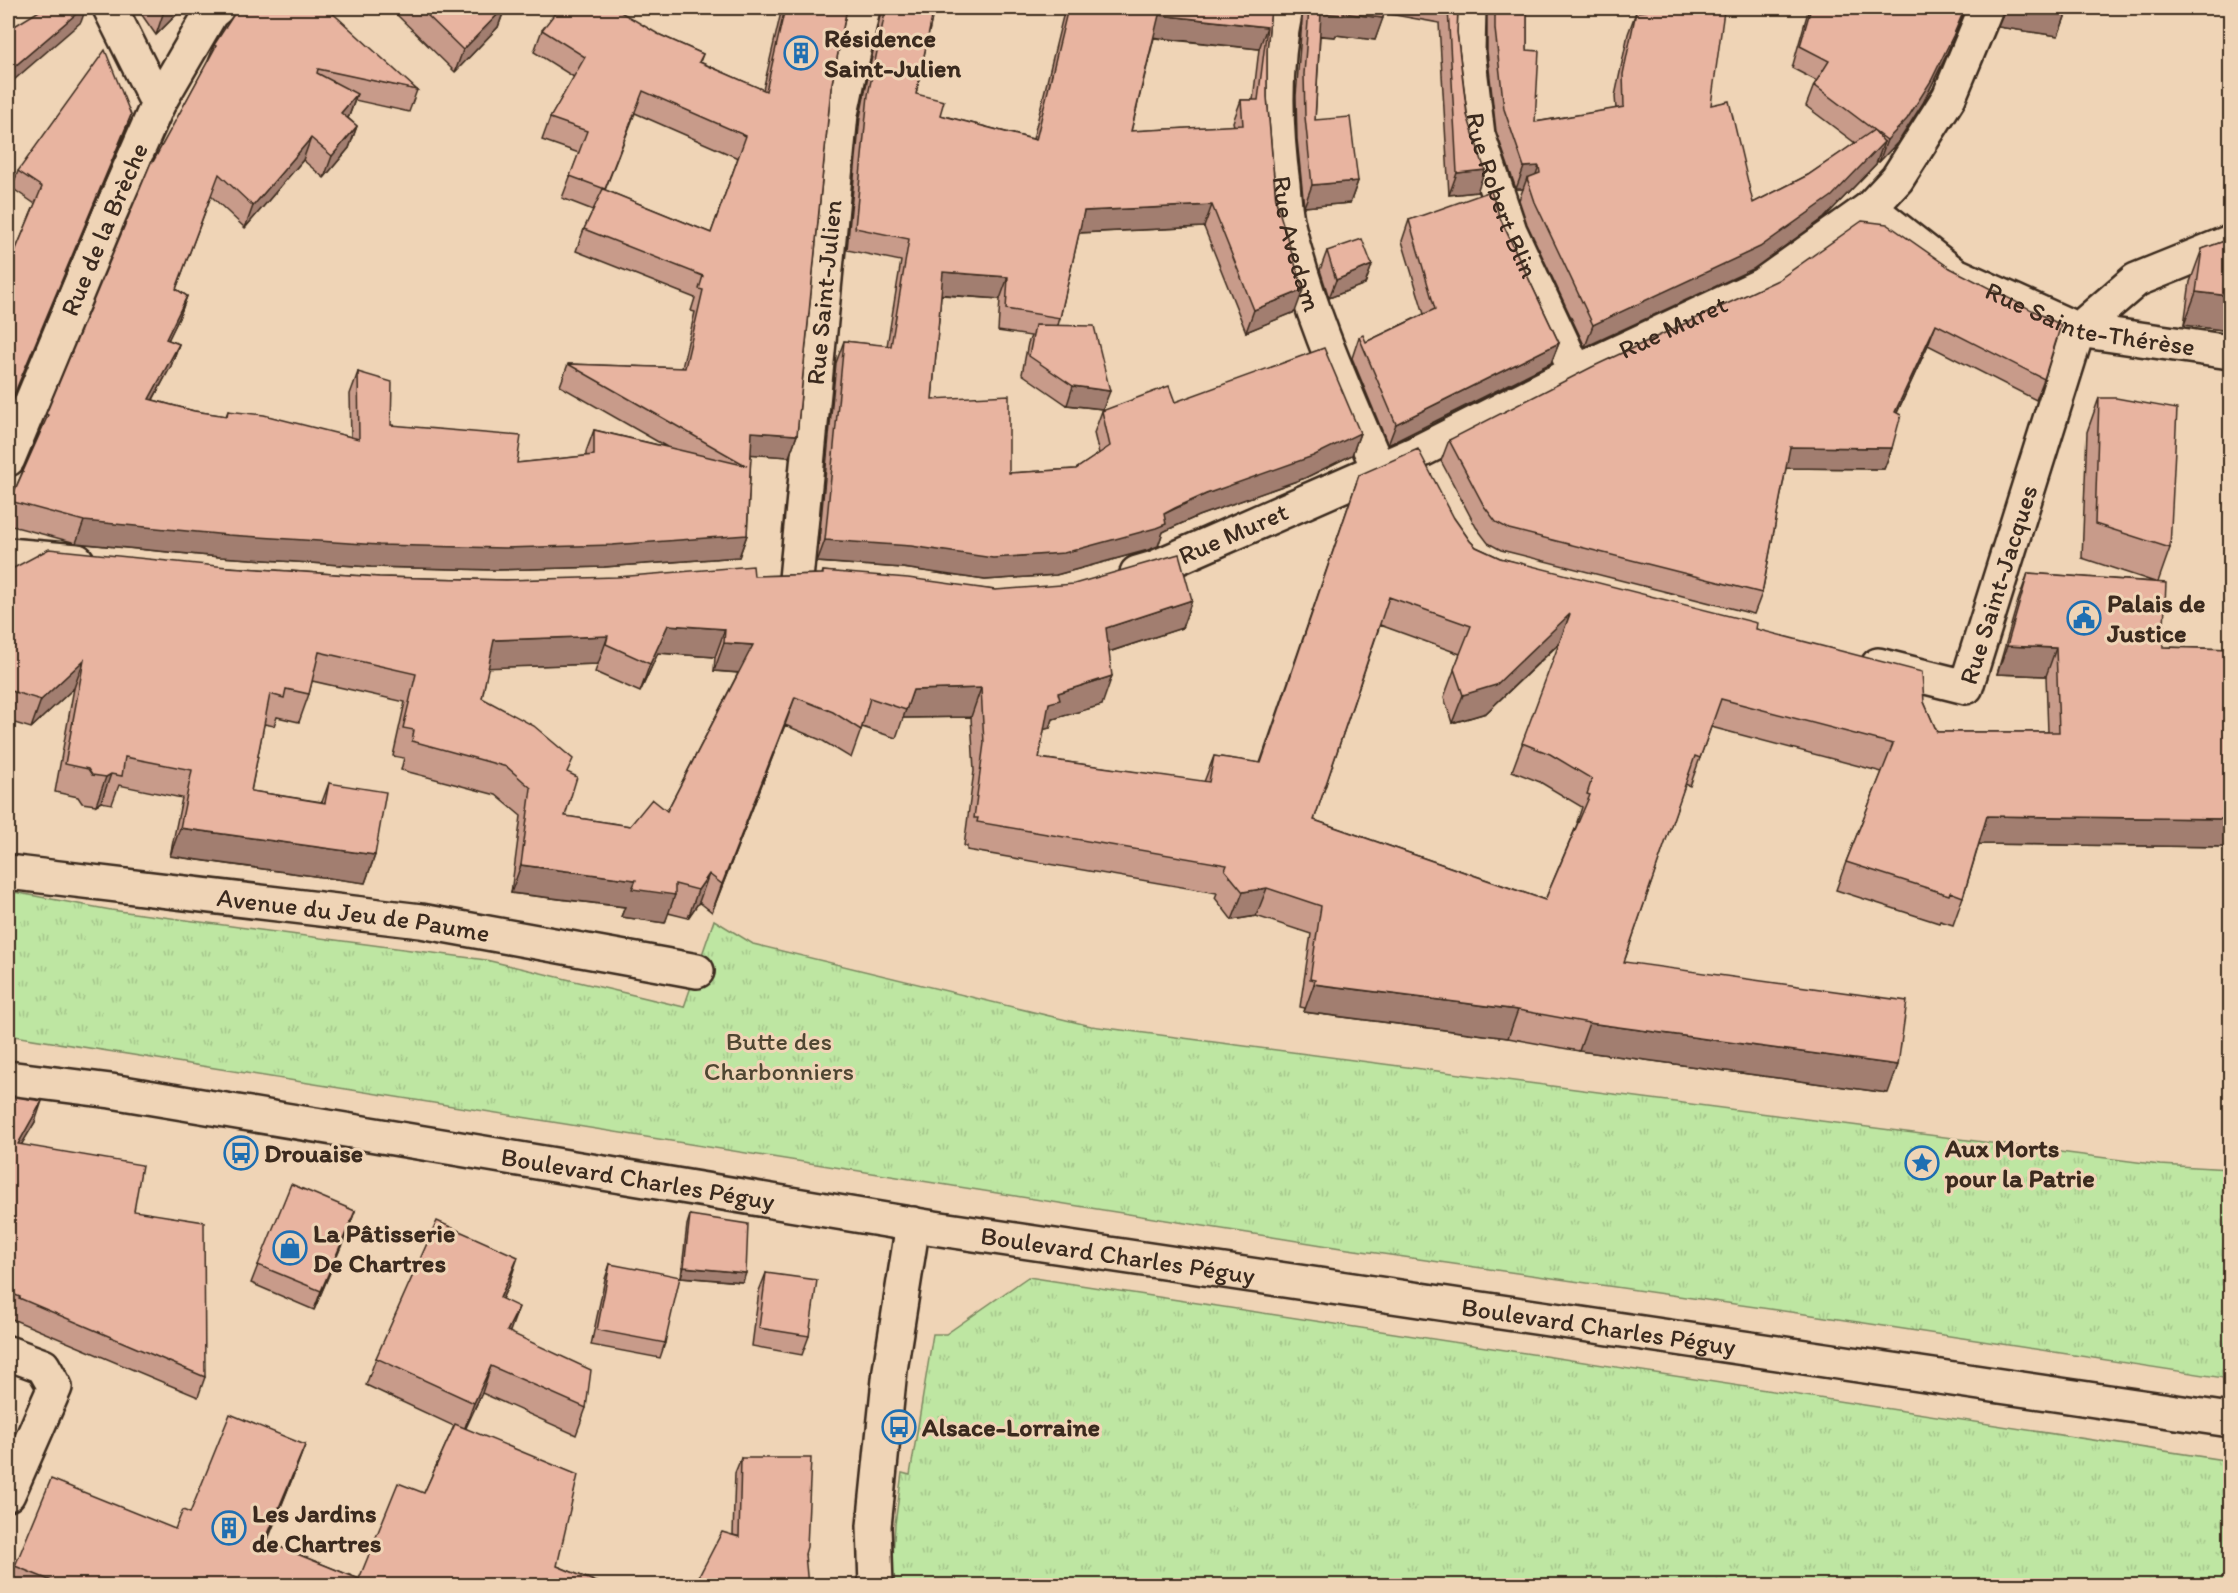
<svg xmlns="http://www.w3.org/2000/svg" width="2238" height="1593" font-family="Itim,sans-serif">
  <defs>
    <pattern id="grass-tufts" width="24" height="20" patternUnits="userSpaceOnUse" patternTransform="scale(1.5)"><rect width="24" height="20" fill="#bee6a2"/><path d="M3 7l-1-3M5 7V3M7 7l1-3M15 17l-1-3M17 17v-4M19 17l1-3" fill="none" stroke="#a4c58b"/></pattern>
  </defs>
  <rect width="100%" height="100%" fill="#efd4b6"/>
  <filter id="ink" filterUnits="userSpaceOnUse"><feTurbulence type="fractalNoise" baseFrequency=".0167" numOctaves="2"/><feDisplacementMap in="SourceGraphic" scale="12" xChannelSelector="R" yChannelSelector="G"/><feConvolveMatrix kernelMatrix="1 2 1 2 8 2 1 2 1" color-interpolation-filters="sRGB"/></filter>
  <g filter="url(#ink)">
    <g fill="url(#grass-tufts)" stroke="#7c8860" stroke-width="1.5">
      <path d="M8,891L111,910L486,960L684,1007L714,920L753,944L1091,1026L2160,1165L2230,1169V1379L1812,1315L1341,1248L8,1035Z"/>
      <path d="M1028,1277L2230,1461V1585L891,1586L895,1524L902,1473L910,1475L933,1334H946Z"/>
    </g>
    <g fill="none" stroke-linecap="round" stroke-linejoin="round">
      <g stroke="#3b2a1e" stroke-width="38">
        <g id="minor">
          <path d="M110,8L158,104"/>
          <path id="s1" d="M1286,8C1274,65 1275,126 1283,184C1284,198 1285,212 1288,225C1308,309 1344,389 1378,468"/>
          <path id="s2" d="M1469,8L1468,52L1478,135L1510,231L1576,372"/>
          <path id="s3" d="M1870,208L1954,274L2078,330L2230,352"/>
          <path id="s4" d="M8,459L110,213L158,104L211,13L217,8"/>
          <path d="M8,555L77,561"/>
          <path id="s5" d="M1137,573L1154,568L1416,453L1576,372L1762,285L1870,208L1897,179L1949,97L1986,8"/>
          <path id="s6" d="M796,579L841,114L863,8"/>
          <path id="s7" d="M1878,665L1966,687L2078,330L2136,280L2230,242"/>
          <path id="s8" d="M8,872L421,921L697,971"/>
          <path d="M8,1353L43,1366L55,1387L8,1494"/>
        </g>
      </g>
      <g stroke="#3b2a1e" stroke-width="38">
        <path id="tertiary" d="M876,1586L874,1526L890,1370L913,1224"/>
      </g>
      <g stroke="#3b2a1e" stroke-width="38">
        <g id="secondary">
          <path id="s9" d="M8,1078L111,1091L934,1228L2230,1420"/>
        </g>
      </g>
      <use href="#minor" stroke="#efd4b6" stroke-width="33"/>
      <use href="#tertiary" stroke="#efd4b6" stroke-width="33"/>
      <use href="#secondary" stroke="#efd4b6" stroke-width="33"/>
    </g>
    <g fill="#c89b8a" stroke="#3b2a1e" stroke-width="1.5" fill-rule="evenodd">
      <path d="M137,8H183L156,35Z"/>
      <path d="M390,8H505L498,27L455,72Z"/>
      <path d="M782,8H847L831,88L797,435L789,457L751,454L747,535L739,557L604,567L496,570L371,567L220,557L76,543L8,525V509L10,501L38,436L46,414L153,162L208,61L214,45L417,90L409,112L355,100L349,116L348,118L357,126L349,148L324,178L303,160L245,228L211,196L176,289L187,296L179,318L168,340L179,344L171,366L153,400L194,411L226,416L228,411L351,437L350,394L358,372L391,425L517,463L586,456V452L594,430L667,447L560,386L568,364L682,368L695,312L691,311L695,298L576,251L584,229L593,210L562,198L579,153L542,140L550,118L574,77L534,52L542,30L658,34L703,54L700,62L763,90ZM635,113L738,158L711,233L605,190Z"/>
      <path d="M881,8H934L916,94L940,115L1033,139L1065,8H1271L1267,50V97L1276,201L1295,312L1246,332L1204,227L1079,233L1060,318L1058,325L1103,409L1067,405L1022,374L1028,343L1031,336L998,331L1000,299L941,295L932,399L1009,473L1076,469L1099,454L1094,433L1102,411L1175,402L1360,433L1352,455L1305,478L1198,516L1167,530L1163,532L1158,546L1148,550L1056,575L985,580L903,568L817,562L836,363L844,341L887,346L901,261L847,250L860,117L881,11ZM1154,38L1259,49L1253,100H1241L1233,122L1234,126L1131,131Z"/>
      <path d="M1303,8H1458L1457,32L1477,192L1449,195L1439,23L1384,13L1375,40L1336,35L1335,37L1320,36L1315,120L1358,181L1350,203L1304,207L1297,139L1296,96Z"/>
      <path d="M1487,8H1527V50L1535,122L1616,109L1615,96L1628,34L1636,12H1641L1642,8H1684L1683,10L1711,105L1753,203L1808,175L1855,143L1806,106L1814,85L1817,81L1792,68L1809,8H1966L1945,58L1923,103L1899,141L1879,162L1877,161L1876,164L1824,218L1753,269L1585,347L1527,224L1519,200L1523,189H1516L1496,131L1487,51Z"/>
      <path d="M2004,8H2067L2066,14L2058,36L1998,27Z"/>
      <path d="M125,133L8,411V249L14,254L35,204L12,188L18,171Z"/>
      <path d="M1500,218L1559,343L1551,363L1388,445L1352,358L1359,337L1366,342L1424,314L1402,241L1409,220Z"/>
      <path d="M2230,239V331L2184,325L2190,282L2202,249Z"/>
      <path d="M1327,251L1372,265L1365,284L1329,298L1320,270Z"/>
      <path d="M1950,268L2044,379L2036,400L1928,345L1897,413L1892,448L1884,469L1786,468L1762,593L1754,614L1501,550L1488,543L1476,527L1441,461L1449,440Z"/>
      <path d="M2099,398L2170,548L2158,582L2163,647L2230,649V847L1979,844L1963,897L1953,925L1940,921L1939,923L1836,890L1846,862L1882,772L1711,727L1690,786L1685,784L1624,962L1888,1093L1579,1051L1508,1038L1304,1012L1305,1008L1300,1007L1311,934L1256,916L1232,920L1215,898L1217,893L967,850V846H964L974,771L971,717L903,718L896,738L862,727L851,758L823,741L785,725L712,912L699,902L688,918L668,913L665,923L621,917L625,907L511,893L521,816L496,795L401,770L404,758L393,756L405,702L312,681L309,694L299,722L277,717L274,726L264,724L251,791L322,802L329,783L375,855L365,883L170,856L182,798L119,785L112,804L101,802L96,805L82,803L78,797L55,792L74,688L31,728L8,721V571L227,567L379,577L506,580L754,576L822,574L823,571L995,590L1192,600L1182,628L1109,652L1102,705L1053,719L1050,728L1044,729L1039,758L1204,782L1214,756L1260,763L1359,475L1454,518L1470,541L1476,547L1500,558L1756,629L1924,702L1937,732H2048L2046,676L1997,674L2018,601L2028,573L2155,582L2082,558L2087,432ZM1380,625L1460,654L1444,697L1452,723L1486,713L1560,643L1512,771L1540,782L1582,807L1577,822H1578L1545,900L1314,820ZM658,653L715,657L714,671L738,673L667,811L630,826L565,816L568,773L482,698L488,667L598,664L595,672L640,692Z"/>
      <path d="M8,1096L35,1122L21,1144L134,1211L205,1377L198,1397L12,1319V1317L8,1315Z"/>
      <path d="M355,1211L348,1230L314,1310L251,1283L258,1265Z"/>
      <path d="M690,1215L743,1282L681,1277L687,1225Z"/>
      <path d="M610,1264L665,1343L660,1358L591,1345L605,1279Z"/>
      <path d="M766,1273L809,1336L802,1355L752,1346L759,1291Z"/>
      <path d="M509,1284L502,1299L509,1332L586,1408L576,1435L482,1393L466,1428L557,1566L606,1586H8L15,1566L175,1529L190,1513L305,1445L292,1479L267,1542L359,1579L424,1493L454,1426L366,1385L376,1358Z"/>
      <path d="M741,1458L805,1554L733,1535L735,1473Z"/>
    </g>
    <g fill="#a27e70" stroke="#3b2a1e" stroke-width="1.5">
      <path d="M83,8H86L81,22L8,85V72Z"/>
      <path d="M165,8H183L156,35Z"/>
      <path d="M504,8H505L498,27L455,72L463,50Z"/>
      <path d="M1965,8H1966L1945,58L1923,103L1899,141L1879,162L1887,140Z"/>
      <path d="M2006,8H2023L2066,14L2058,36L1998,27Z"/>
      <path d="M1321,13H1343L1383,18L1375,40L1336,35L1335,37L1313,35Z"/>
      <path d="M1159,15L1267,27L1259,49L1151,37Z"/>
      <path d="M357,94L349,116L333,135L341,113Z"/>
      <path d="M131,115L125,133L8,411L10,404Z"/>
      <path d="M357,126L349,148L324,178L332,156Z"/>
      <path d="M311,138L303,160L245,228L253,206Z"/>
      <path d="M1884,142L1876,164L1824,218L1753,269L1585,347L1593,325Z"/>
      <path d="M1539,166L1531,188L1527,178L1523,189H1516L1524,167Z"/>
      <path d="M1485,170L1477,192L1449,195L1457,173Z"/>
      <path d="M1358,181L1350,203L1304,207L1312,185Z"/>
      <path d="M1212,205L1204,227L1076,233L1084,211Z"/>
      <path d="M1372,265L1365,284L1329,298L1336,280Z"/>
      <path d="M943,272L1008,277L1000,299L935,294Z"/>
      <path d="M1303,290L1295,312L1246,332L1254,310Z"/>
      <path d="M2196,292L2230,296V331L2184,325Z"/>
      <path d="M187,296L179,318L158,361L166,339Z"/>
      <path d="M1936,324L1928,345L1887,434L1895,412Z"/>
      <path d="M1559,343L1551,363L1388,445L1396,424Z"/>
      <path d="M179,344L171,366L141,421L149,399Z"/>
      <path d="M1073,386L1110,391L1103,409L1067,405Z"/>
      <path d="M752,432L797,435L789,457L744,454Z"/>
      <path d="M1360,433L1352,455L1305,478L1198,516L1167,530L1163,532L1158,546L1148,550L1056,575L985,580L903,568L817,562L825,540L1164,514L1206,494Z"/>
      <path d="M1790,447L1892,448L1884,469L1782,468Z"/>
      <path d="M84,521L747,535L739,557L604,567L496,570L371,567L220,557L76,543Z"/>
      <path d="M1192,600L1182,628L1096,656L1106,628Z"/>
      <path d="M1570,614L1560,642L1486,713L1452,723L1463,695Z"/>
      <path d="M668,625L725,629L715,657L658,653L640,692L650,664Z"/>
      <path d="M608,636L598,664L483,668L494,640Z"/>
      <path d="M724,643L753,645L742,673L714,671Z"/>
      <path d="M2007,646L2056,648L2046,676L1997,674Z"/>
      <path d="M84,660L74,688L31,728L41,700Z"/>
      <path d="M1112,676L1102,705L1053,719L1050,728L1039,731L1049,703L1058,693Z"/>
      <path d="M981,688L971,717L903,718L913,690Z"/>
      <path d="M795,697L785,725L712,912L722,884Z"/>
      <path d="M111,774L101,802L96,805L106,777Z"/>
      <path d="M1987,816L2230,819V847L1977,844Z"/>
      <path d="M180,828L375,855L365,883L170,856Z"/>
      <path d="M521,865L636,880L675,895L665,923L621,917L625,907L511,893Z"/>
      <path d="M709,874L699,902L688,918L698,890Z"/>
      <path d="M1267,888L1256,916L1232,920L1243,892Z"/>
      <path d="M1314,984L1518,1010L1508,1038L1304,1012Z"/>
      <path d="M1589,1023L1898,1065L1888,1093L1579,1051Z"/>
      <path d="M42,1101L35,1122L10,1164L18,1144Z"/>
      <path d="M355,1211L348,1230L314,1310L321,1291Z"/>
      <path d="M518,1257L509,1284L490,1325L500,1298Z"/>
      <path d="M684,1267L746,1273L743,1282L681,1277Z"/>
      <path d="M519,1307L509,1334L507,1331Z"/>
      <path d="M491,1366L482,1393L464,1430L474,1403Z"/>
      <path d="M305,1445L292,1479L253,1575L265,1541Z"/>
    </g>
    <g fill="#e8b4a0" stroke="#3b2a1e" stroke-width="1.5" fill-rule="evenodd">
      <path d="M44,8H83L8,72V30Z"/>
      <path d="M238,8H327L417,90L318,69L317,73L357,94L341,113L357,126L332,156L311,138L253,206L219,174L176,289L187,296L166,339L179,344L149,399L194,411L227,416L228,411L264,415L359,439L358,372L392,382L391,425L521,436L517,463L594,455V430L747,466L568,364L685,368L703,290L699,289L703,276L584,229L603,189L711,233L746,136L643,91L605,189L570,176L587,131L550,118L585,57L542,30L559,8H614L658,34L703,54L699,62L766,91L785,8H847L831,88L797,435L752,432L747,535L612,545L504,548L379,545L228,535L84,521L10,501L48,415L46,414L152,160L153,162L216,46L214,45Z"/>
      <path d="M420,8H504L463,50Z"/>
      <path d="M886,8H934L916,94L944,101L940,115L1036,140L1068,8H1271L1267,50V97L1276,201L1303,290L1254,310L1212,205L1084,211L1060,318L1006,309L1008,277L943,272L932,399L1009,395V473L1076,469L1110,446L1102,411L1169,386L1175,402L1324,348L1360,433L1313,456L1206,494L1175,508L1164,514L1166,524L1156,528L1064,553L993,558L911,546L825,540L844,341L891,346L909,239L855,228L868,95ZM1159,15L1267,27L1258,100H1241L1243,125L1131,131Z"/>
      <path d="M1309,8H1384L1383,18L1343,13V15L1321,13L1315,120L1350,117L1358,181L1312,185L1305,117L1304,74Z"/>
      <path d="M1448,8H1458L1457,32L1467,115L1485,170L1457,173Z"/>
      <path d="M1495,8H1527V50L1539,51L1535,122L1624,107L1623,74L1636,12L1646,11L1647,8H1684L1683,10L1724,11L1711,105L1729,101L1753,203L1808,175L1874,130L1884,142L1832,196L1760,247L1593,325L1535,202L1527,178L1540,173L1539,166L1524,167L1504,109L1495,29Z"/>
      <path d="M1811,8H1965L1953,36L1931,81L1907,119L1887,140L1814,85L1829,61L1800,46Z"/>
      <path d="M2023,8H2067L2066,14Z"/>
      <path d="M105,50L131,115L10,404L8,403V249L14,254L42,187L18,171Z"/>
      <path d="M1491,191L1500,218L1559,343L1396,424L1359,337L1363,335L1366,342L1435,309L1409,220Z"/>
      <path d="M1862,221L1887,224L1950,268L2061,325L2044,379L1936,324L1895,412L1901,415L1892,448L1790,447L1762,593L1509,529L1496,522L1484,506L1449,440L1592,367L1778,280Z"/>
      <path d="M1362,239L1372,265L1336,280L1327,251Z"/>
      <path d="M2230,239V296L2196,292L2202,249Z"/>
      <path d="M1035,325L1094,326L1110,391L1073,386L1029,356Z"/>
      <path d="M2099,398H2116L2177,409L2170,548L2095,524Z"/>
      <path d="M1418,449L1454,518L1470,541L1476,547L1500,558L1757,623L1756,629L1922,672L1924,702L1937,732H2059L2056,648L2007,646L2028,573L2166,583L2163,647L2230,649V819L1987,816L1963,897L1950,892L1949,895L1846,862L1893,744L1721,699L1700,758L1695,756L1624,962L1907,1001L1898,1065L1589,1023L1518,1010L1314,984L1315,980L1310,979L1321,906L1267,888L1243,892L1225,870L1227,865L977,822L978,818H974L984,743L981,688L913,690L906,710L870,698L861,730L833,712L795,697L722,884L709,874L698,890L675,884V895L632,889L636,880L521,865L531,788L507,767L412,741L414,730L403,728L416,674L319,652L309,694L286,689L284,698L270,694L251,791L325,803L329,783L386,792L375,855L180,828L192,770L125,757L122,776L111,774L106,777L92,775L88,769L65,764L84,660L41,700L8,690V571L49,549L227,567L379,577L506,580L617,577L753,566L754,576L823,574V571L908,578L995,590L1074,584L1179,554L1192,600L1106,628L1112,676L1058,693L1060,700L1049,703L1039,758L1209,782L1214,756L1261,763L1359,475ZM1389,597L1471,626L1454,669L1463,695L1496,685L1570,614L1522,743L1550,754L1592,779L1587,794L1590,795L1545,900L1314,820ZM668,625L725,629L724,643L753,645L667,811L652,799L630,826L565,816L577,777L567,772L573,759L534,726L482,698L494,640L608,636L606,644L650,664Z"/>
      <path d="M8,1096L42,1101L18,1144L142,1165L134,1211L204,1222L205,1377L19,1298L20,1297L8,1292Z"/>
      <path d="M291,1184L355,1211L321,1291L258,1265Z"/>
      <path d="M690,1215L748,1224L746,1273L684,1267Z"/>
      <path d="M437,1221L518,1257L500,1298L519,1307L507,1331L591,1370L586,1408L491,1366L474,1403L376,1358Z"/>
      <path d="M610,1264L636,1269L637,1268L680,1277L665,1343L597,1330Z"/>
      <path d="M766,1273L817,1280L809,1336L759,1328Z"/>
      <path d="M230,1414L305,1445L265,1541L359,1579L398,1483L424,1493L455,1424L578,1475L557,1566L606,1586H64L15,1566L51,1479L175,1529L183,1510L190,1513Z"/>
      <path d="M741,1458H811L807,1547L805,1554L808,1586H694L722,1532L739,1537Z"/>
    </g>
  </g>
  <defs>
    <g id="building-ring" transform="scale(1.725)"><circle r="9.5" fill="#efd4b6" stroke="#1f6fb2" stroke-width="1.5"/><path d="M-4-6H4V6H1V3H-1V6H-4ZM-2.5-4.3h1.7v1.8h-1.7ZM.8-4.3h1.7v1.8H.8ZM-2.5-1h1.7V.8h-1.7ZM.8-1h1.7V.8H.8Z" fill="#1f6fb2"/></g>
    <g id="civic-ring" transform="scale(1.725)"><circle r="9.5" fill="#efd4b6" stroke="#1f6fb2" stroke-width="1.5"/><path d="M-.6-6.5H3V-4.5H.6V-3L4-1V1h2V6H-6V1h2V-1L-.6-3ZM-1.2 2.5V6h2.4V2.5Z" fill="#1f6fb2"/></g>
    <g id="bus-ring" transform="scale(1.725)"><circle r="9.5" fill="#efd4b6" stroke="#1f6fb2" stroke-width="1.5"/><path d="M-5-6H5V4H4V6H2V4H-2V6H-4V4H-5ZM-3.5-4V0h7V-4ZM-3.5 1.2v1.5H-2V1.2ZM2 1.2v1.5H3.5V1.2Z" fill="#1f6fb2"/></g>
    <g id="sight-ring" transform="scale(1.725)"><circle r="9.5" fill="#efd4b6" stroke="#1f6fb2" stroke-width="1.5"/><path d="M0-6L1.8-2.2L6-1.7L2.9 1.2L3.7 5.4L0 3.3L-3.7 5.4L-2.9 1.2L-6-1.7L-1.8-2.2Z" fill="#1f6fb2"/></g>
    <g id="shop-ring" transform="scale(1.725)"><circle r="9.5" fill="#efd4b6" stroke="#1f6fb2" stroke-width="1.5"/><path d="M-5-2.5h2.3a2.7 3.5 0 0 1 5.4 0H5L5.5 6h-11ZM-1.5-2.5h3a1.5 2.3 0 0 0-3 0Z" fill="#1f6fb2"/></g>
  </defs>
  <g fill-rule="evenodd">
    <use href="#building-ring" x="801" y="53"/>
    <use href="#civic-ring" x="2084" y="618"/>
    <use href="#bus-ring" x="241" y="1153"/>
    <use href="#sight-ring" x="1922" y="1163"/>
    <use href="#shop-ring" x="290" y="1248"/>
    <use href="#bus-ring" x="899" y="1427"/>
    <use href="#building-ring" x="229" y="1528"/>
  </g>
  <g text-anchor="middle" stroke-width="6" stroke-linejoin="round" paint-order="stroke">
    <g font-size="26" font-weight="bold" fill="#3b2a1e" stroke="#efd4b6" text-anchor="start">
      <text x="824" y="47">Résidence<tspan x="824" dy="30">Saint-Julien</tspan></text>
      <text x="2107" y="612">Palais de<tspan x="2107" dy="30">Justice</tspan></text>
      <text x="1945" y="1157">Aux Morts<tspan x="1945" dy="30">pour la Patrie</tspan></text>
      <text x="264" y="1162">Drouaise</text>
      <text x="313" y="1242">La Pâtisserie<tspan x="313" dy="30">De Chartres</tspan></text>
      <text x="922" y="1436">Alsace-Lorraine</text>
      <text x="252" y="1522">Les Jardins<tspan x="252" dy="30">de Chartres</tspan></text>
    </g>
    <g font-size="26" fill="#3b2a1e" stroke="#efd4b6">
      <text dy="9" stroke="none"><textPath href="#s2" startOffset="192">Rue Robert Blin</textPath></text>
      <text dy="9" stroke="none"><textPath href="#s4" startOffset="249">Rue de la Brèche</textPath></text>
      <text dy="9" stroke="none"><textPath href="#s1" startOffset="238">Rue Avedam</textPath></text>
      <text dy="9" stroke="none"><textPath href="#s6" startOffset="288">Rue Saint-Julien</textPath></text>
      <text dy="9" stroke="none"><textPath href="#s3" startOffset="252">Rue Sainte-Thérèse</textPath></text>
      <text dy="9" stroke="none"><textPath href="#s5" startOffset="590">Rue Muret</textPath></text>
      <text dy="9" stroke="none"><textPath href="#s5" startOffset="104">Rue Muret</textPath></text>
      <text dy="9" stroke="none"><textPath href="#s7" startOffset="198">Rue Saint-Jacques</textPath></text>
      <text dy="9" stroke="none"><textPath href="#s8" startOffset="348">Avenue du Jeu de Paume</textPath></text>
      <text dy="9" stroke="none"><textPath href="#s9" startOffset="638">Boulevard Charles Péguy</textPath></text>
      <text dy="9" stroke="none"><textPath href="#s9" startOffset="1124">Boulevard Charles Péguy</textPath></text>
      <text dy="9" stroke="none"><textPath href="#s9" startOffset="1610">Boulevard Charles Péguy</textPath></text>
    </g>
    <g font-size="26" fill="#4f4632" stroke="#efd4b6">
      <text x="779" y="1050">Butte des<tspan x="779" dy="30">Charbonniers</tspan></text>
    </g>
  </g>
  <rect width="2238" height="1593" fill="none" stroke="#efd4b6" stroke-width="30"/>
  <rect x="15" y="15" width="2208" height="1563" fill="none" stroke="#3b2a1e" stroke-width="2" filter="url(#ink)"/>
</svg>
